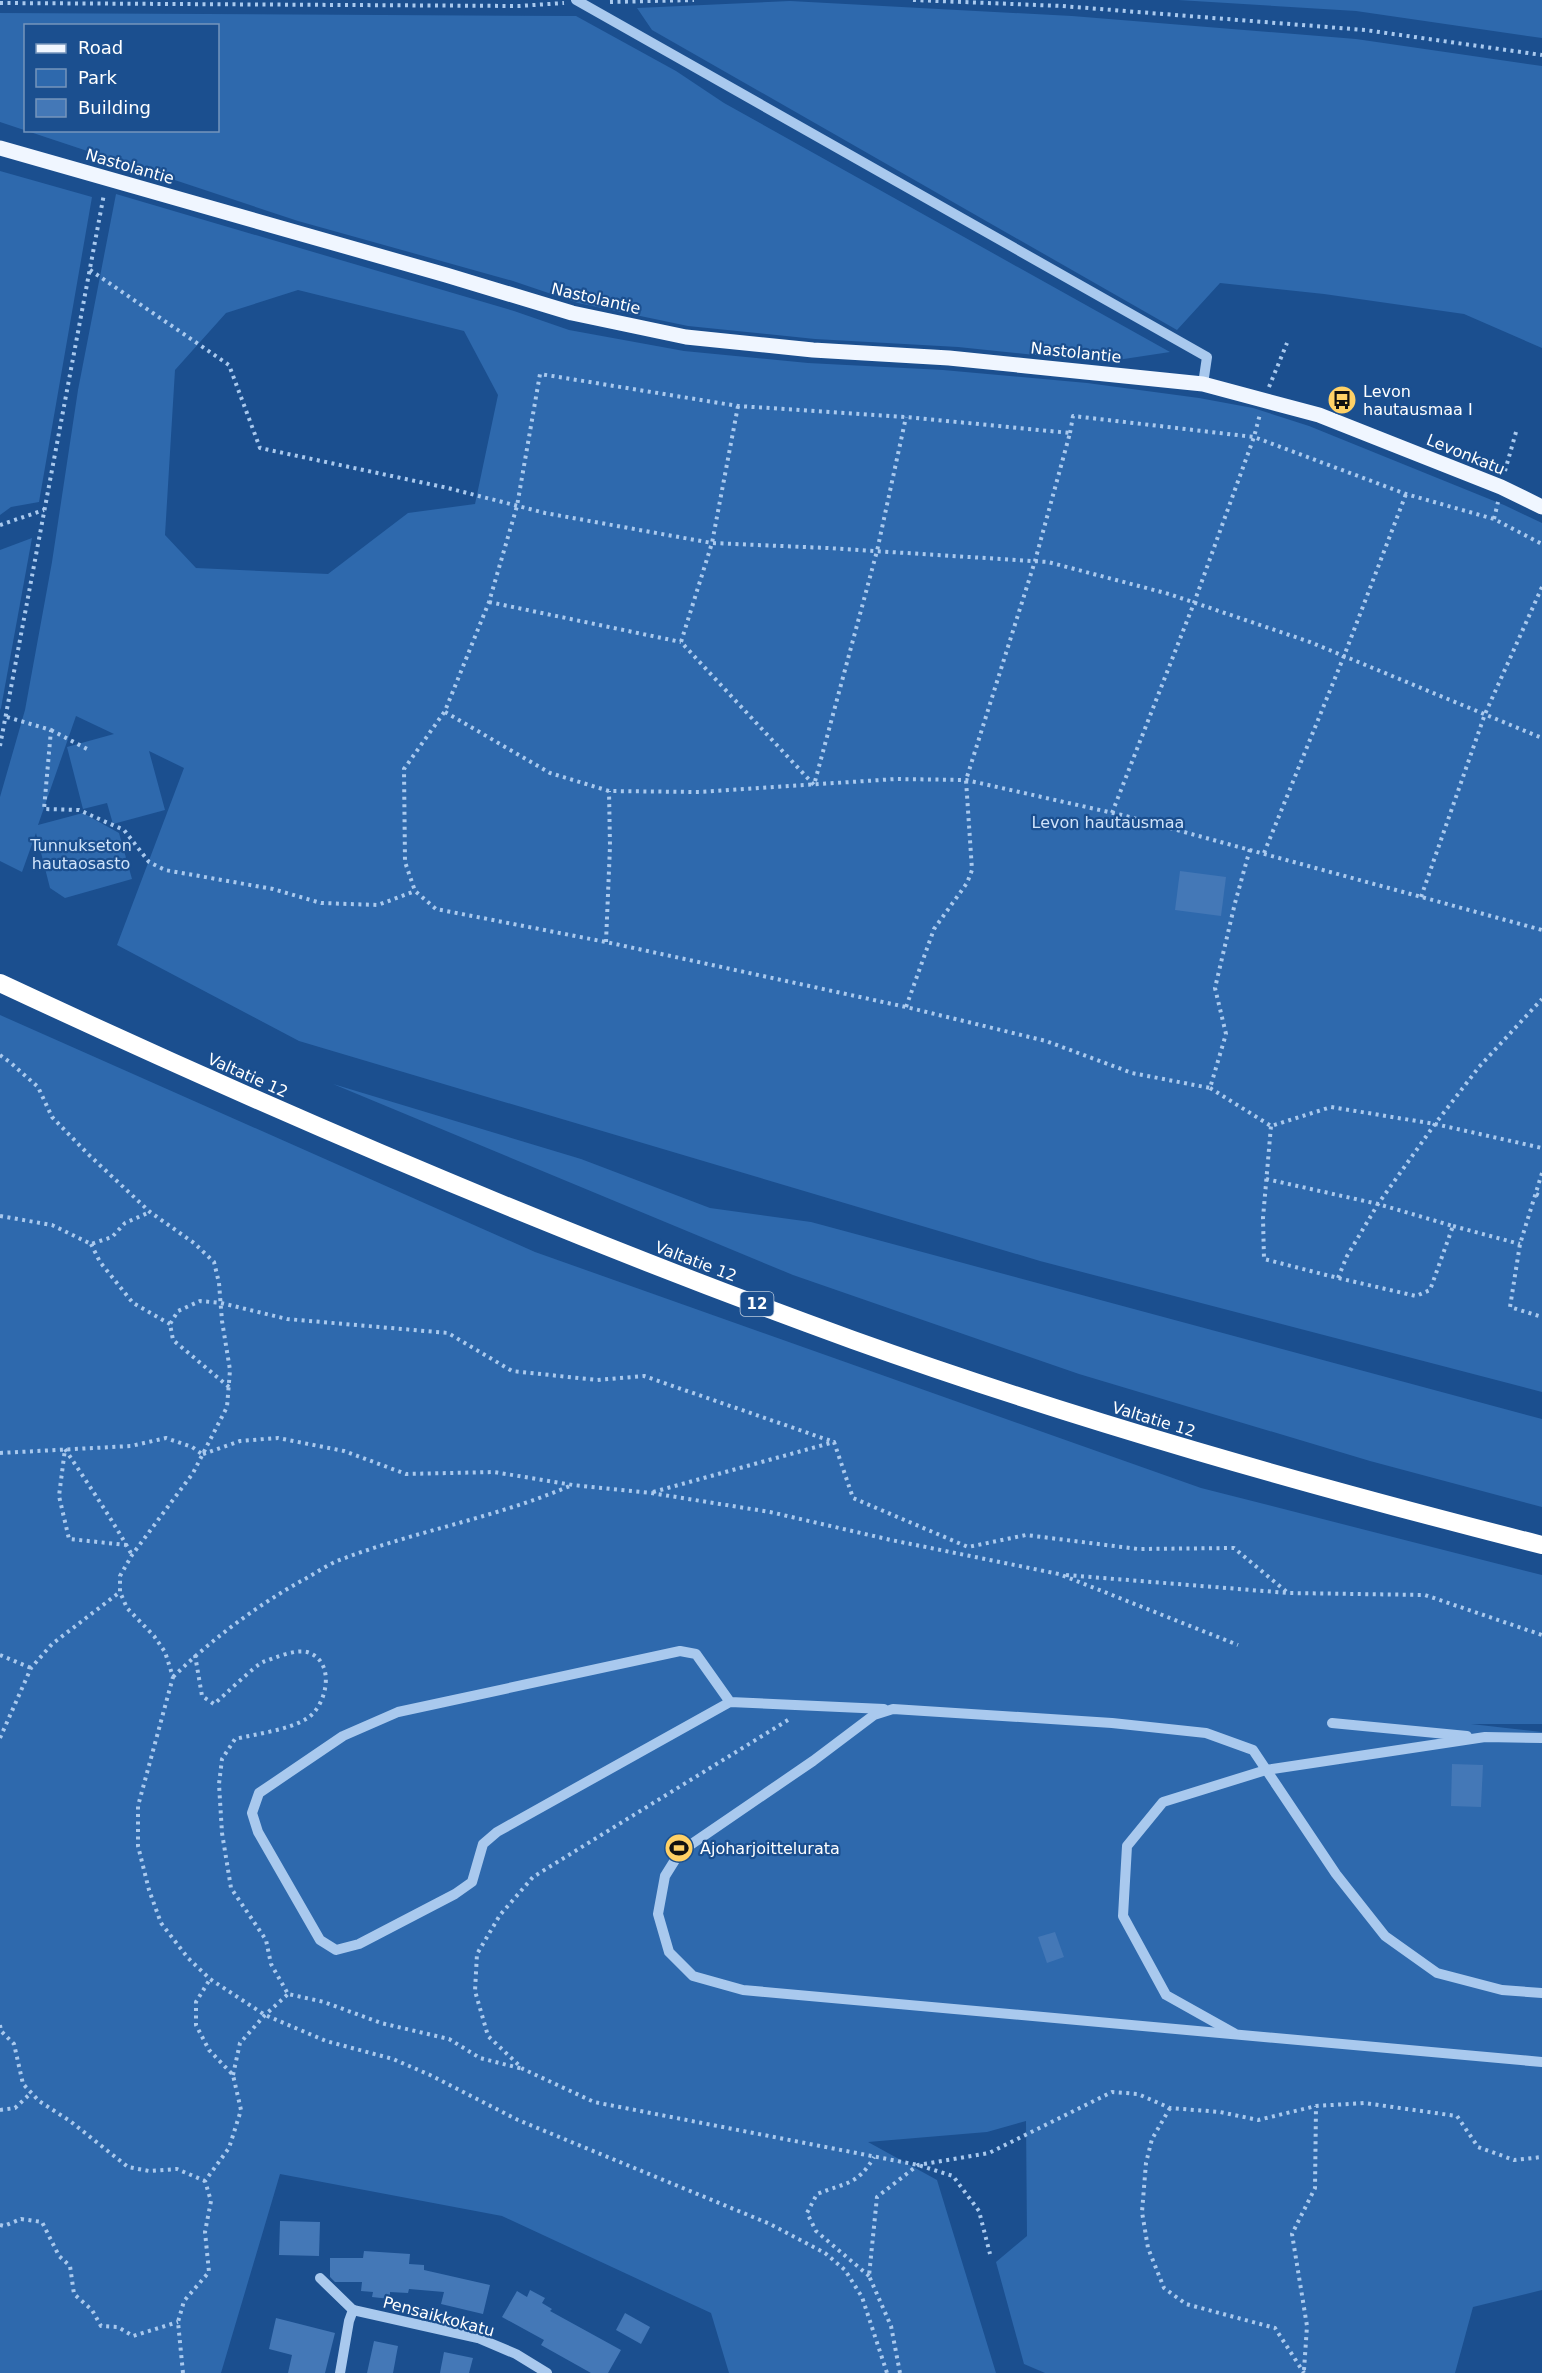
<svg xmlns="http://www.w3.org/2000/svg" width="1542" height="2373" font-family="'DejaVu Sans',sans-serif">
  <rect width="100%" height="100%" fill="#1b4f8f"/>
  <g fill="#2e69ad" fill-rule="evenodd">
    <path d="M1178,0H1542V38L1356,11Z"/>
    <path d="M790,1L1072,16L1356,39L1542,66V348L1464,314L1324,294L1220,283L1177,330L652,30L637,8Z"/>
    <path d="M0,13L576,16L676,71L724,103L1170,352L1104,362L958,347L815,339L688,326L578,303L513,281L298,221L0,122ZM26,26H218V130H26Z"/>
    <path d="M0,171L92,197L39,502L11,507L0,515Z"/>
    <path d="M116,194L514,311L569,330L684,351L808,363L943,370L1087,383L1199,398L1253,408L1309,426L1504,505L1542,523V1392L1040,1261L299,1041L117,945L184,768L149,751L165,810L113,824L107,803L83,809L67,747L114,734L76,716L38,825L83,813L119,833L132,879L65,898L50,888L36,833L22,872L0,861V797L25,710L52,562L78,390ZM298,290L464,331L498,395L475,504L408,513L328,574L196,568L165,535L175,370L226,313Z"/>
    <path d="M32,538L1,708L0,710V550Z"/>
    <path d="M0,1015L535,1252L1201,1488L1542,1575V1724H1471L1542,1732V2290L1473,2307L1455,2373H1045L1024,2364L996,2262L1027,2236L1026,2121L987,2132L868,2142L937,2180L996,2373H729L711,2313L502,2216L280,2174L221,2373H0Z"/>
    <path d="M333,1084L581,1159L710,1208L811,1222L1542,1419V1507L1370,1461L1079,1374L793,1275Z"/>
  </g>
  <g fill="#4478b7">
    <path d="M1180,871L1226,877L1221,916L1175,910Z"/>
    <path d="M1452,1764L1483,1765L1481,1807L1451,1806Z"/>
    <path d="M1055,1932L1064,1957L1047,1963L1038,1937Z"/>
    <path d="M280,2221L320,2222L319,2256L279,2255Z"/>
    <path d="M364,2251L410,2254L409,2264L424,2265V2270L490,2285L483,2314L441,2304L444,2292L409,2289L408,2293L390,2292V2299L372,2297L373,2292L361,2291L362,2282H335L330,2277V2258H363Z"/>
    <path d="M530,2290L545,2298L542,2303L552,2309L550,2311L621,2350L608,2373H591L541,2345L544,2340L502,2317L517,2291L527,2297Z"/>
    <path d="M625,2313L650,2327L641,2344L616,2330Z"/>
    <path d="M276,2318L335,2333L325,2373H288L292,2355L269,2349Z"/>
    <path d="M374,2341L398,2346L393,2373H367Z"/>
    <path d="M444,2352L473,2358L469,2373H440Z"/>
  </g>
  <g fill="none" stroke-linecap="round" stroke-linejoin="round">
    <g stroke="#a9c9ee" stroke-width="4" stroke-dasharray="3 4.5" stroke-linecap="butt">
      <path d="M913,0L1062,6L1365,30L1542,55"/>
      <path d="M610,2L694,0"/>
      <path d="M0,3L519,6L564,3"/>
      <path d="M90,270L229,365L260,448L448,488L545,513L712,543L827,548L1048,562L1169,594L1310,642L1542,738"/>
      <path d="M1269,387L1287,343"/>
      <path d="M738,406L712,543L681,642L814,785L877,551L906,417"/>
      <path d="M1070,433L1073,416L1254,437L1406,494L1494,519L1542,544"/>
      <path d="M1505,471L1516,432"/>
      <path d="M1494,519L1498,502"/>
      <path d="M0,525L44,510"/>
      <path d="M489,602L681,642"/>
      <path d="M445,712L550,773L609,791L699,792L896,779L966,780L1122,815L1542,930"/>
      <path d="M7,717L51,730L44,809L79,810L124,830L149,862L165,870L273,889L321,903L378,905L415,891"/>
      <path d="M51,730L89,750"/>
      <path d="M0,746L104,194"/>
      <path d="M1112,813L1194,603L1254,437L1260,414"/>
      <path d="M1264,853L1344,656L1406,494"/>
      <path d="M1421,897L1485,714L1542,587"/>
      <path d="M606,942L610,846L609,791"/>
      <path d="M906,1007L934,929L967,883L972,870L966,780L1035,561L1070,433L906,417L738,406L540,374L517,506L489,602L445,711L404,769L405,862L415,891L436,909L606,942L906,1007L1046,1041L1132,1073L1210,1088L1226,1034L1215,988L1235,903L1250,849"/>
      <path d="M0,1055L11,1063L38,1087L52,1117L88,1154L150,1212L194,1243L214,1262L219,1283L222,1321L230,1370L227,1407L193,1473L132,1555L120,1576V1592L127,1608L154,1636L165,1652L173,1677L138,1806V1846L149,1890L161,1923L188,1958L210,1979L265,2015L326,2041L393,2059L430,2075L518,2120L770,2224L825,2253L845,2270L862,2297L887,2373"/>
      <path d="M1210,1088L1271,1126L1331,1107L1435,1124L1542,1148"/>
      <path d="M1542,1173L1520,1244L1510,1307L1542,1317"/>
      <path d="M1266,1179L1378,1204L1453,1226L1430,1290L1416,1296L1338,1278L1264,1259L1263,1218L1271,1126"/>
      <path d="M1536,1194L1542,1197"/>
      <path d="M0,1216L52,1225L91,1244L112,1237L125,1223L150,1212"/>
      <path d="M1453,1226L1520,1244"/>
      <path d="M91,1244L100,1262L133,1303L170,1324"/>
      <path d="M1338,1278L1347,1256L1378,1204L1435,1124L1479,1067L1542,999"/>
      <path d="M229,1387L173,1340L170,1324L178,1311L200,1301L221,1303L287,1319L448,1333L512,1371L597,1380L644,1376L834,1442"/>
      <path d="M0,1453L131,1446L166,1438L192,1447L202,1454"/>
      <path d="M203,1454L240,1441L278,1438L344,1451L406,1474L494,1472L573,1485L651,1493L770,1512L891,1540L1059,1574L1238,1645"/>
      <path d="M653,1492L834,1442L853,1498L968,1547L1026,1535L1138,1549L1234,1548L1288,1593"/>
      <path d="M127,1545L69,1539L59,1496L65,1449C88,1484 112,1519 132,1555"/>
      <path d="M1066,1575L1288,1593L1425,1595L1542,1635"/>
      <path d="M0,1655L31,1668"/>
      <path d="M195,1655L202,1696L214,1704C225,1695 253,1667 263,1662C274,1658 295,1649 307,1652C337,1661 327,1707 306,1719C288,1730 256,1734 235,1739L222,1759L219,1784L222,1833L231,1888L266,1940L271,1964L288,1994L324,2002L381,2023L449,2039L480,2058L523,2069"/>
      <path d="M173,1677C212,1639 255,1607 301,1581C313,1575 325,1566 337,1561C414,1531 496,1518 572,1485"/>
      <path d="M788,1720L533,1877L500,1915L477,1954L475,1991L488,2036L523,2069L594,2102L918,2165L953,2176L979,2211L990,2254"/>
      <path d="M0,1738L31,1668L52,1644L120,1592"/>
      <path d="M0,2025L1,2031L14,2044L23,2084L39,2101L70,2121L128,2167L149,2171L177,2169L205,2181"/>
      <path d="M233,2075L240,2043L265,2015L288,1994"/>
      <path d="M1170,2108L1152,2139L1146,2163L1142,2212L1148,2248L1164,2288L1186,2304L1275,2328L1304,2373"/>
      <path d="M0,2110L15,2108L31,2093"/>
      <path d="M0,2225L4,2226L21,2219L42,2222L59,2256L70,2266L74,2294L92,2310L101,2326L118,2327L133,2336L178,2322"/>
      <path d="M869,2276L816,2231L807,2213L817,2194C846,2182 857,2186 874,2157"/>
      <path d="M1304,2370L1307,2326L1292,2234L1315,2188L1316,2106"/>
      <path d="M183,2373L178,2322L184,2301L209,2272L205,2232L211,2201L205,2181L229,2148L241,2110L233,2075L209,2050L196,2025V2002L210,1979"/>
      <path d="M900,2373L891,2326L869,2276L877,2197L918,2165L989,2153L1112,2092L1138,2094L1170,2108L1220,2112L1258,2120L1316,2106L1364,2103L1457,2116L1478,2147L1514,2160L1542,2157"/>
    </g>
    <g stroke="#a9c9ee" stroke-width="10">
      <path d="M576,0L1207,357L1203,384"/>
      <path d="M730,1702L696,1654L680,1651L398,1712L343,1736L259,1793L252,1813L258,1832L320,1940L336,1950L359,1944L455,1894L472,1882L483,1844L497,1832L730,1702L884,1709"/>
      <path d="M1332,1723L1467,1736"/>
      <path d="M1542,1993L1502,1990L1437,1973L1385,1936L1336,1874L1253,1750L1206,1733L1112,1723L893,1709L874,1715L813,1761L680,1852L665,1876L658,1914L669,1952L693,1976L743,1990L1542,2062"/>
      <path d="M1234,2033L1166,1995L1123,1916L1127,1846L1163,1802L1266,1770L1485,1737L1542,1738"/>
      <path d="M320,2278L353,2310"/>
      <path d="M353,2310L478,2338L516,2354L547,2373"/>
      <path d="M340,2373L349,2321L353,2310"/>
    </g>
    <path stroke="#f0f6ff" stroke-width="15" d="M0,148L446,275L572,313L686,337L813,350L949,358L1203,384L1319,415L1501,487L1542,507"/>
    <path stroke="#fff" stroke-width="18" d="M0,983C280,1114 563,1235 853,1340C1079,1421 1310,1486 1542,1545"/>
  </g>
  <defs>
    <g id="bus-disc" transform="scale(1.5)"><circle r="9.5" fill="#ffd166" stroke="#1b4f8f"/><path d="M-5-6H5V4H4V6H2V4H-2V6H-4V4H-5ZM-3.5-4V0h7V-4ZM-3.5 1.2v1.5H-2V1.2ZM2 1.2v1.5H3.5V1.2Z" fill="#111"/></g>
    <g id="stadium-disc" transform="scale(1.5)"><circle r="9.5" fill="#ffd166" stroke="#1b4f8f"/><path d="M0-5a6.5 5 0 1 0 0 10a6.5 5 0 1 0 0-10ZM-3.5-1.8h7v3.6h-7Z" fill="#111"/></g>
  </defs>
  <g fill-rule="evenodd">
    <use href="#bus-disc" x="1342" y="400"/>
    <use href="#stadium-disc" x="679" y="1848"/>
  </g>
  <g text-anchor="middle" stroke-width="4.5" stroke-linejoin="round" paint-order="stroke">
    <rect fill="#1b4f8f" stroke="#bbcadd" stroke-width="1.5" x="740.5" y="1292" width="33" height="24" rx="4.5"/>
    <g font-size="15" font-weight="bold" fill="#fff">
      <text x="757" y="1309">12</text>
    </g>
    <g font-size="16" fill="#fff" stroke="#1b4f8f">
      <text transform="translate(130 166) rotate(16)" y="6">Nastolantie</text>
      <text transform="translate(596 298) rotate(13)" y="6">Nastolantie</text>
      <text transform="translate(1076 352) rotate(6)" y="6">Nastolantie</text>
      <text transform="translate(1466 454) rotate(22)" y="6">Levonkatu</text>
      <text transform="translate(248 1075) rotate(24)" y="6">Valtatie 12</text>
      <text transform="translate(696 1261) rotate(21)" y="6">Valtatie 12</text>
      <text transform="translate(1154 1419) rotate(17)" y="6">Valtatie 12</text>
      <text transform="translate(439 2316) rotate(15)" y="6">Pensaikkokatu</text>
    </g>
    <g font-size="16" fill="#fff" stroke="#1b4f8f" text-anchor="start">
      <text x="1363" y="397">Levon<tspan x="1363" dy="18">hautausmaa I</tspan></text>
      <text x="700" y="1854">Ajoharjoittelurata</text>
    </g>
    <g font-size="16" fill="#cfe3fa" stroke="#1b4f8f">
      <text x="1108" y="828">Levon hautausmaa</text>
      <text x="81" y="851">Tunnukseton<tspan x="81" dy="18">hautaosasto</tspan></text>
    </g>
  </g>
  <rect x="24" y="24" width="195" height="108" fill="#1b4f8f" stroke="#7695bc" stroke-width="1.5"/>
  <rect x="36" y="44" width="30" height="9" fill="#f0f6ff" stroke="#7695bc" stroke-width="1.5"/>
  <text x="78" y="54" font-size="18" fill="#ffffff">Road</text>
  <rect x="36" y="69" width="30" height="18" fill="#2e69ad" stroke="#7695bc" stroke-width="1.5"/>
  <text x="78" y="84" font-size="18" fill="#ffffff">Park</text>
  <rect x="36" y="99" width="30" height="18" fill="#4478b7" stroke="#7695bc" stroke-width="1.5"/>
  <text x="78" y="114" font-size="18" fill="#ffffff">Building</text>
</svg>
